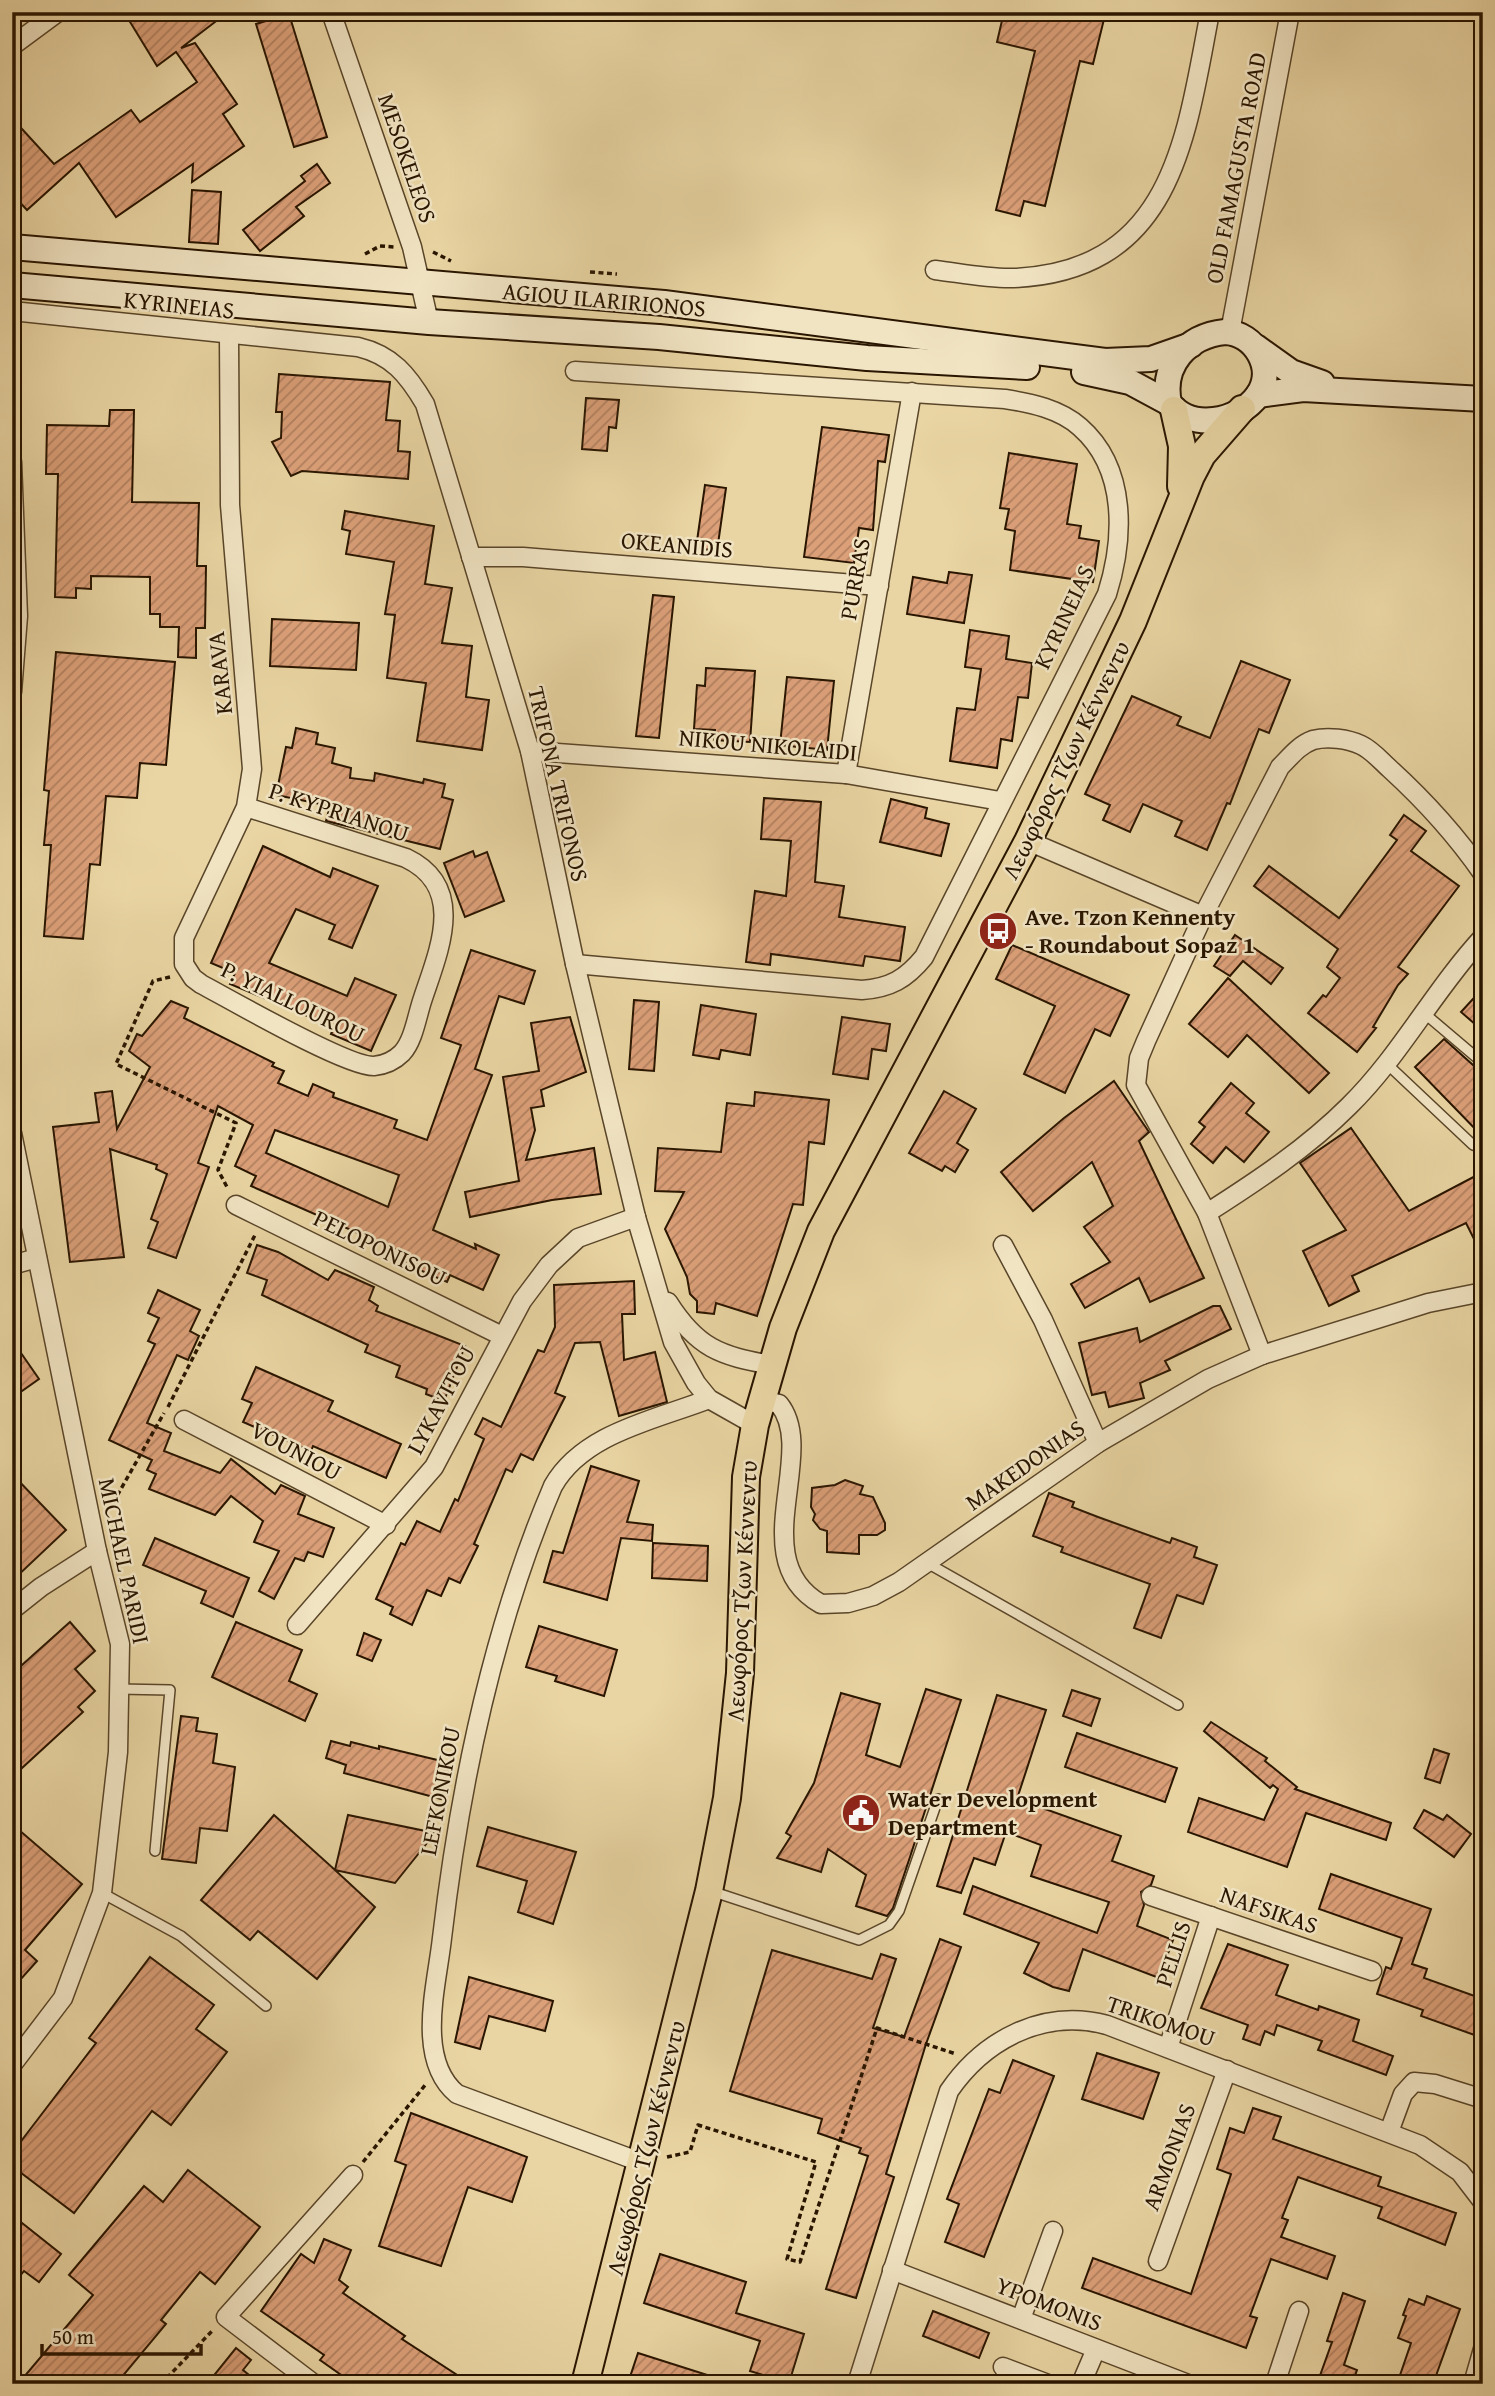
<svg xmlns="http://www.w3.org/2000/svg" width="1495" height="2396" font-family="'Gentium Book Plus',serif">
  <defs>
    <pattern id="building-hatch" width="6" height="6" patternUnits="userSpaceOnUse" patternTransform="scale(1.75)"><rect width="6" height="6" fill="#dca079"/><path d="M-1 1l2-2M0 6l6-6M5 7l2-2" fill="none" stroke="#b28161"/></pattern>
  </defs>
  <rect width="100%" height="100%" fill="#e9d5a3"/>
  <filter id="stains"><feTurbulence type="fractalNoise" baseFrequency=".00286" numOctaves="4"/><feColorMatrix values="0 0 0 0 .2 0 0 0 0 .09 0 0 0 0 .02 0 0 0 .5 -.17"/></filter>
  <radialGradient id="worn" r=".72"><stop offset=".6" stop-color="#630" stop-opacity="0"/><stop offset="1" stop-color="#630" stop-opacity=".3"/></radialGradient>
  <g fill="url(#building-hatch)" stroke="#291500" stroke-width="2" fill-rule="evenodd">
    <path d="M124,12H228L181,48L195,43L237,104L223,114L244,146L192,182L193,164L116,217L79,163L27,210L12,194V138L22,129L54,164L131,110L140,122L197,82L176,52L157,66Z"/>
    <path d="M1004,12H1091L1105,15L1093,64L1080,61L1045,206L1024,201L1020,216L996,210L1035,51L997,42Z"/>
    <path d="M289,14L327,137L294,147L256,24Z"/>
    <path d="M317,164L330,183L296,207L304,216L260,251L243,230L305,181L301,176Z"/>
    <path d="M192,190L221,192L218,244L189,242Z"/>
    <path d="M279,374L390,382L386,420L400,421L398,451L410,452L408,479L302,471L291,476L272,442L281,438L282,412H276Z"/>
    <path d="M586,398L619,400L616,428L609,427L607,451L582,449Z"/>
    <path d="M110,410H134L132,502L199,503L197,566H206L205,628H196V658L178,657L179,627H160V614H150V577L91,576V589L76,588V598L55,597L58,474H46L47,425L109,426Z"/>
    <path d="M822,427L889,435L885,462L878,461L873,530L859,528L854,563L804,557Z"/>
    <path d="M1009,453L1077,464L1067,524L1081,526L1079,538L1099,541L1093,582L1010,570L1015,531L1005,529L1009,509L1000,508Z"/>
    <path d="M705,485L726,488L717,551L696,548Z"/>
    <path d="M345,511L434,526L425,584L452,588L442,643L472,646L466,697L489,700L482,750L417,741L426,683L387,678L395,615L385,614L394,562L346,554L350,531L342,529Z"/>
    <path d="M949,572L972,575L964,623L907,614L913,577L947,583Z"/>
    <path d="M653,595L674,597L659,738L636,736Z"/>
    <path d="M272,619L359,623L356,670L270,666Z"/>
    <path d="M970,630L1009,636L1006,659L1032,663L1028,698L1018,697L1012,741L1001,739L997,768L950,761L957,708L975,710L981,669L965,667Z"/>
    <path d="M56,652L175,662L166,765L140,763L137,798L106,796L100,865L90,864L83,939L44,936L51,845H44L49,791L44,790Z"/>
    <path d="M1241,661L1290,680L1269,733L1259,729L1230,804L1227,803L1207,850L1175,836L1182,821L1143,804L1130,832L1103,820L1110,805L1085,794L1132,696L1181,717L1177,725L1210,738Z"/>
    <path d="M706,668L755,671L750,742L714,740L715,730L694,729L697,685L705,686Z"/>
    <path d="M787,677L834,681L827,750L780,745Z"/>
    <path d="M296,728L318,733L316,744L335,748L332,763L351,768L350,778L374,781L375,773L423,783L424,779L445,784L442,797L453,800L440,849L326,821L330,806L276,795L286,747L292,748Z"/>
    <path d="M764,798L821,802L815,882L844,886L839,917L905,927L900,961L865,956L863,966L771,954L770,965L746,962L755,891L786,896L791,841L761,839Z"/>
    <path d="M891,799L927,808L925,818L949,824L941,856L880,842Z"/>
    <path d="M1404,815L1426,831L1411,851L1459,886L1398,967L1408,974L1398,985L1373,1027L1376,1028L1357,1052L1308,1013L1323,995L1326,997L1340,978L1327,967L1338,949L1254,886L1269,866L1339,918L1397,840L1390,835Z"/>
    <path d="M263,846L330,877L333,868L378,886L352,948L329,939L335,925L296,909L269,963L347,996L355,978L396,995L371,1051L331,1034L334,1027L230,984L235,973L211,963Z"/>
    <path d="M473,851L475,857L487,852L504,901L465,917L444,863Z"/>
    <path d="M1235,935L1283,968L1271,984L1243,961L1230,976L1214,966Z"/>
    <path d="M1012,945L1129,995L1110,1036L1095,1029L1065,1093L1024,1074L1055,1006L996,979Z"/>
    <path d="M471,950L535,971L524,1004L499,996L475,1069L492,1075L433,1230L476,1249L475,1244L499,1255L483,1290L450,1275L447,1282L404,1263L408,1255L251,1186L256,1176L235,1166L253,1125L218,1106L198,1163L209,1167L176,1258L148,1248L158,1222L151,1219L167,1174L156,1169L157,1165L110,1149L124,1257L70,1262L53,1127L99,1122L95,1093L112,1091L117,1129L150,1067L129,1051L137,1034L142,1036L171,1001L188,1008L184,1018L274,1063L272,1066L284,1071L278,1083L308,1096L313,1084L334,1093L333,1097L397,1120L394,1128L427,1140L461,1045L441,1038ZM275,1130L399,1175L388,1207L266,1153Z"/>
    <path d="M1228,978L1329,1073L1309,1093L1247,1035L1228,1057L1189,1024Z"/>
    <path d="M1483,988V1031L1461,1012Z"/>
    <path d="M634,1000L659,1002L654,1071L629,1069Z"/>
    <path d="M701,1005L756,1014L750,1055L721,1050L719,1059L693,1055Z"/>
    <path d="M570,1017L586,1072L541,1090L544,1106L531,1108L535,1130L526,1160L594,1148L601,1194L552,1200L470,1217L465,1192L519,1181L503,1077L539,1071L531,1023Z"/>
    <path d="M842,1017L890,1024L886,1051L872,1049L868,1079L833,1074Z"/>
    <path d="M1444,1039L1483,1074V1137L1415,1067Z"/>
    <path d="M1114,1081L1149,1132L1139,1141L1204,1278L1150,1302L1139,1278L1085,1308L1071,1284L1110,1262L1084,1227L1113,1206L1092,1162L1033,1211L1001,1172L1064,1118Z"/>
    <path d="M1231,1083L1254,1103L1246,1113L1269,1132L1244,1162L1226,1147L1213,1163L1191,1144L1205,1127L1199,1122Z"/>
    <path d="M944,1091L976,1109L957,1143L968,1150L955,1172L945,1166L942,1171L909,1153Z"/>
    <path d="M755,1092L829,1100L824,1144L809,1142L803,1205L793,1204L757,1316L716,1303L714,1314L697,1312V1301L690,1294L687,1277L665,1229L684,1192L655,1191L658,1148L721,1152L727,1103L754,1106Z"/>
    <path d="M1351,1128L1409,1211L1483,1172V1257L1466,1223L1352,1276L1359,1291L1329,1306L1303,1251L1346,1230L1300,1163Z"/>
    <path d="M257,1245L278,1252L328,1280L335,1270L347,1275L374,1287L369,1300L378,1306L376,1311L465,1346L444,1401L426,1394L427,1389L396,1377L400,1366L365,1352L368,1345L262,1295L267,1280L247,1273Z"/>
    <path d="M634,1281L635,1314H622L624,1360L655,1352L667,1402L619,1416L600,1342L575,1343L555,1393L565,1397L533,1460L521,1454L512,1472L506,1469L474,1544L478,1546L460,1583L449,1578L441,1596L427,1590L412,1625L390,1614L393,1607L376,1599L401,1543L405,1545L417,1521L440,1532L455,1499L458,1501L484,1439L475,1434L483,1418L501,1427L538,1350L544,1352L555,1327L554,1285Z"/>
    <path d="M158,1290L200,1310L190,1331L199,1336L188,1360L177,1355L147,1423L171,1433L164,1451L220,1473L231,1459L275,1494L281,1485L305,1496L298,1514L334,1528L323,1557L308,1552L304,1561L295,1558L274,1599L259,1591L279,1551L254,1542L263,1521L231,1496L215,1515L149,1489L156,1474L147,1470L152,1460L109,1440L155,1344L148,1341L159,1318L148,1313Z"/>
    <path d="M1213,1306H1220L1231,1329L1165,1361L1170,1370L1140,1383L1144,1398L1109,1407L1105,1392L1092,1395L1079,1343L1137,1328L1140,1342Z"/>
    <path d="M12,1340L39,1379L12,1398Z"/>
    <path d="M256,1367L333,1401L328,1411L401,1444L386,1478L313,1446L311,1451L243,1422L252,1403L242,1399Z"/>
    <path d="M591,1466L639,1481L627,1522L653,1525L652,1541L621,1538L607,1600L544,1582L553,1551L563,1553Z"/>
    <path d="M12,1474L66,1530L12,1581Z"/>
    <path d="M845,1480L863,1486L860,1494L873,1497L885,1523V1530L877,1535H859V1554L827,1552V1531L820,1529L813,1520L815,1514L811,1507L812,1488L835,1485Z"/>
    <path d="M1049,1493L1074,1502L1072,1507L1098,1517L1170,1543L1172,1538L1197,1547L1194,1557L1217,1565L1203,1604L1177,1595L1161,1638L1134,1628L1150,1584L1061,1552L1063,1547L1033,1536Z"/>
    <path d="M155,1538L249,1578L233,1617L201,1603L206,1591L143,1565Z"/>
    <path d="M653,1543L708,1546L707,1581L652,1578Z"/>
    <path d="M70,1622L95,1651L75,1669L95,1691L78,1707L83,1712L22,1768L12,1757V1674Z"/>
    <path d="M236,1622L302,1650L289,1681L317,1694L305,1721L212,1677Z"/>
    <path d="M539,1626L617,1650L604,1696L555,1681L557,1676L526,1667Z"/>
    <path d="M364,1633L381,1640L372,1661L357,1655Z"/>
    <path d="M926,1689L961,1700L910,1857L893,1908L887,1916L856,1906L866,1875L828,1849L821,1872L777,1858L791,1836L786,1833L814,1783L841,1693L880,1704L866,1755L900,1767Z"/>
    <path d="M1072,1690L1100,1699L1091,1726L1063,1716Z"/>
    <path d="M997,1695L1046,1710L1017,1799L1121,1836L1112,1861L1154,1876L1151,1885L1141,1892L1144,1905L1137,1926L1173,1940L1159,1978L1083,1949L1069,1991L1053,1987L1024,1973L1039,1943L964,1914L973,1886L1097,1933L1109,1902L1031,1876L1041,1845L1006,1832L995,1865L974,1858L961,1893L937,1886Z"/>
    <path d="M181,1716L198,1718L196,1731L217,1734L213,1763L235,1767L227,1831L200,1828L196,1863L162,1859Z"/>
    <path d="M1211,1722L1267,1758L1265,1761L1297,1787L1295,1789L1391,1823L1386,1840L1306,1813L1287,1867L1188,1832L1199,1798L1264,1820L1278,1789L1273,1785L1270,1788L1204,1731Z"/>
    <path d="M1077,1733L1177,1768L1165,1802L1065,1767Z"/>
    <path d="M331,1741L350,1746L351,1742L379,1749V1746L450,1763L441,1799L344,1773L346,1765L326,1758Z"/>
    <path d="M1434,1749L1449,1754L1440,1783L1425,1778Z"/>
    <path d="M1424,1810L1443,1820L1447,1815L1471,1834L1454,1857L1414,1828Z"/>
    <path d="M274,1815L335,1870L348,1815L435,1833L395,1883L335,1870L375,1907L317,1979L258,1931L250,1940L201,1900Z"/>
    <path d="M12,1824L82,1884L25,1950L37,1961L12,1989Z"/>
    <path d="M488,1827L576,1852L553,1924L518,1912L527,1881L477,1866Z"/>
    <path d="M1331,1874L1431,1909L1412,1964L1427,1969L1424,1978L1483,1999V2038L1421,2016L1423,2010L1377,1994L1386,1967L1391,1969L1402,1938L1319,1909Z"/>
    <path d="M940,1939L961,1947L926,2044L886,2174L894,2177L856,2298L826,2289L868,2156L859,2153L861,2148L818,2133L822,2119L730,2091L772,1950L872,1979L881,1954L896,1959L873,2028L904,2037Z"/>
    <path d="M1228,1944L1288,1965L1276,1995L1318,2010L1319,2006L1359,2020L1353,2041L1393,2056L1386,2075L1318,2050L1322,2041L1277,2025L1274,2035L1265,2031L1260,2045L1243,2039L1248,2025L1201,2008Z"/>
    <path d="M150,1957L214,2005L196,2029L227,2052L171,2125L152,2111L74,2213L12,2166V2153L96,2043L89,2038Z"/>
    <path d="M469,1977L553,2001L545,2031L489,2016L480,2049L455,2042Z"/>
    <path d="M1097,2053L1159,2073L1143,2119L1082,2099Z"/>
    <path d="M1013,2060L1054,2076L984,2257L945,2242L959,2204L947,2199L989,2089L1000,2093Z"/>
    <path d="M1253,2108L1281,2117L1273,2139L1381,2177L1378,2186L1456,2213L1445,2245L1378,2218L1382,2207L1298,2177L1282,2218L1288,2220L1281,2237L1335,2256L1327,2279L1271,2259L1250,2316L1257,2318L1246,2348L1082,2288L1093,2258L1191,2294L1231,2174L1217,2169L1230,2128L1244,2133Z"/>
    <path d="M411,2113L527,2157L512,2202L468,2187L441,2266L379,2246L406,2165L395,2161Z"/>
    <path d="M188,2170L260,2227L215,2284L200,2272L161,2320L166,2324L116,2384H18L93,2295L69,2275L144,2186L163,2202Z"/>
    <path d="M12,2215L61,2254L39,2282L24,2271L12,2286Z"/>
    <path d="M324,2239L351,2250L339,2280L348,2287L343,2293L405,2336L402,2339L471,2384H354L320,2360L324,2355L261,2311L301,2254L314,2263Z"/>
    <path d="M660,2254L746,2282L736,2313L804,2334L789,2383L750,2371L760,2341L644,2303Z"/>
    <path d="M1343,2293L1365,2301L1344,2365L1357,2370L1352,2384H1317L1332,2342L1327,2341Z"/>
    <path d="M1427,2296L1460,2309L1433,2384H1397L1411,2343L1398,2338L1406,2316L1403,2315L1409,2299L1424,2305Z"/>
    <path d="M933,2311L989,2333L979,2358L923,2336Z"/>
    <path d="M236,2348L251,2360L243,2370L260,2384H207Z"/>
    <path d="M638,2353L723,2380V2384H640L629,2380Z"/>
  </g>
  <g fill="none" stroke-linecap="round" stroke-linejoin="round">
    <g stroke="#594529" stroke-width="12">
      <g id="lane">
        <path d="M1424,1013L1483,1063"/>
        <path d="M1386,1063L1473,1145L1483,1148"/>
        <path d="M929,1564L1178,1705"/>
        <path d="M119,1689L170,1690L155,1851"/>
        <path d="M711,1891L859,1940L889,1925L899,1911L938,1799"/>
        <path d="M102,1893L181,1936L266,2006"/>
      </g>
    </g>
    <g stroke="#594529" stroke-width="21">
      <g id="street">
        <path d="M331,12L412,247L429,322"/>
        <path d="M12,46L58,12"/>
        <path d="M935,270C960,273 988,279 1014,278C1174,271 1186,136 1210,12"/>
        <path d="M12,311L358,347C392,355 408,375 425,404L530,751L575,964L636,1217L673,1342L696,1383L709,1399L755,1425"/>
        <path d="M1230,332L1290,12"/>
        <path d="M229,336L230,505L252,769L246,807L184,938V964L193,978L201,984C231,1000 347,1067 374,1066C385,1065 394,1061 402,1053C414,1040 417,1015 423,998C439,950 467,887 406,858L246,807"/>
        <path d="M12,462L18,616L12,692"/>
        <path d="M471,557H523L879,586"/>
        <path d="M530,751L846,774L1000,801"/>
        <path d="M846,774L912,392"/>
        <path d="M1028,841L1203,916"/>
        <path d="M575,964L862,990C890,988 906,979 924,957L1107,594C1124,540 1128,469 1080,427C1060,409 1031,403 1005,399L575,371"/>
        <path d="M12,1133L97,1551L120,1644L118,1752L102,1893L63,1998L12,2065"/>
        <path d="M236,1205L502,1336"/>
        <path d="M1207,1213C1257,1181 1307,1148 1349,1106C1400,1056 1434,990 1483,937"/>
        <path d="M1003,1245L1043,1320L1098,1443"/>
        <path d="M12,1265L37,1258"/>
        <path d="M668,1302C697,1348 720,1356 772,1365"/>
        <path d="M1262,1355L1207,1213L1136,1085L1139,1058L1146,1041L1203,916L1280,767C1290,757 1299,745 1313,740C1328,736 1348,739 1361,745C1372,750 1381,761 1390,769C1425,801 1456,835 1483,874"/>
        <path d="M762,1400L779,1404C819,1453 743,1560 821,1604L848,1603L873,1596L899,1582L1098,1443L1208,1379L1262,1355L1428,1303L1483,1292"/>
        <path d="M184,1420L386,1525"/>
        <path d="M12,1610L41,1587L97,1551"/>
        <path d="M297,1625L434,1467L522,1301L549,1265L578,1238L636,1217"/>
        <path d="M1151,1896L1372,1971"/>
        <path d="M1168,2048L1211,1916"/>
        <path d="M1389,2132L1403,2094L1414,2082L1435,2084L1483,2099"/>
        <path d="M643,2163L457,2094C415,2059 437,1985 442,1938C460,1784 492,1629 553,1486C583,1433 655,1420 709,1399"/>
        <path d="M1158,2261L1227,2070"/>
        <path d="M892,2270L1188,2384"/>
        <path d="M1021,2319L1053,2231"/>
        <path d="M1003,2367L1048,2384"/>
        <path d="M314,2384L226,2317L353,2175"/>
        <path d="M857,2384L949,2091C984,2040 1043,2008 1107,2025L1420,2145L1460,2172L1483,2202"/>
        <path d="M1081,2384L1096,2349"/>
        <path d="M1275,2384L1299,2311"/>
        <path d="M1473,2384L1483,2349"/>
      </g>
    </g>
    <g stroke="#291500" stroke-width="28">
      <g id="secondary">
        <path d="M12,247L664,303L1105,361L1151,359L1191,345"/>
        <path d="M12,285L429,322L659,337L867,358L1027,367"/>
        <path d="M1225,332C1255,333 1276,369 1258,395C1238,423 1190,431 1169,403C1161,365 1187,336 1225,332Z"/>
        <path d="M1256,347L1291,372L1322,383"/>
        <path d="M1084,372L1130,382L1169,403"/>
        <path d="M1258,395L1303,389L1483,399"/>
      </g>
    </g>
    <g stroke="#291500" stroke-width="30">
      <g id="primary">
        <path d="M1174,410L1182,446L1181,486"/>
        <path d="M585,2384L709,1891L727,1798L740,1673L746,1477L755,1425L783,1328L821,1231L1028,841L1133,621L1191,476L1202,455L1242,409"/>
      </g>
    </g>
    <g stroke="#291500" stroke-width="3.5" stroke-dasharray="5 3.5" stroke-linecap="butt">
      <path d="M433,252L451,261"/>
      <path d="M365,254L380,246L394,247"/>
      <path d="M590,272L617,274"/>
      <path d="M170,977L153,981L116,1064L236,1123L218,1170L227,1187"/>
      <path d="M168,1407L255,1235"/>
      <path d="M109,1510L164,1413"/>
      <path d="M667,2157L690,2152L698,2125L816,2162L787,2259L800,2262L877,2028L956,2054"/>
      <path d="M363,2162L426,2084"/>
      <path d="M161,2384L213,2330"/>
    </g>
    <use href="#lane" stroke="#f1e4c3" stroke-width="9"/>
    <use href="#street" stroke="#f1e4c3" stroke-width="18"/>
    <use href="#secondary" stroke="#f1e4c3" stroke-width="24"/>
    <use href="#primary" stroke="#e9d5a3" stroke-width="26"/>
  </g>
  <defs>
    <g id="bus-disc" transform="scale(2.0125)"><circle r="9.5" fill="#8f2418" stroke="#f1e4c3"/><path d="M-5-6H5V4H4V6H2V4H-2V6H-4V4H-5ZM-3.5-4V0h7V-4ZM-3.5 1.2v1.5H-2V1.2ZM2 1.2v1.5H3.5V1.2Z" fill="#fff"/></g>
    <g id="civic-disc" transform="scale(2.0125)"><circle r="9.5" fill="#8f2418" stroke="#f1e4c3"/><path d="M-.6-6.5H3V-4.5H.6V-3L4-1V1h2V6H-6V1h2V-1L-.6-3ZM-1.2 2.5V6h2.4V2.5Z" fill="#fff"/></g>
  </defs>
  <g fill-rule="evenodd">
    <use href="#bus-disc" x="998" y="931"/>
    <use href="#civic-disc" x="861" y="1813"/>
  </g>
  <g text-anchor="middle" stroke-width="5" stroke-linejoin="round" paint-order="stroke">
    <g font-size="24" fill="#291500" stroke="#f1e4c3">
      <text transform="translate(407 158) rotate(71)" y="8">MESOKELEOS</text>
      <text transform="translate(1236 168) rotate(-79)" y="8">OLD FAMAGUSTA ROAD</text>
      <text transform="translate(604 300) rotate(5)" y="8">AGIOU ILARIRIONOS</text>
      <text transform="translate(179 305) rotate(6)" y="8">KYRINEIAS</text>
      <text transform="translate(677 545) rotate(5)" y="8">OKEANIDIS</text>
      <text transform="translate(855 579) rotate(-80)" y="8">PURRAS</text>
      <text transform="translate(1064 617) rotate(-65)" y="8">KYRINEIAS</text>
      <text transform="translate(220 673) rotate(-96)" y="8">KARAVA</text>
      <text transform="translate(768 745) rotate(5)" y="8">NIKOU NIKOLAIDI</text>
      <text transform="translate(1066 760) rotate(-64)" y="8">Λεωφόρος Τζων Κέννεντυ</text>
      <text transform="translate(558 784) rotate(77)" y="8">TRIFONA TRIFONOS</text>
      <text transform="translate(339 812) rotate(18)" y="8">P. KYPRIANOU</text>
      <text transform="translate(293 1002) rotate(26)" y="8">P. YIALLOUROU</text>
      <text transform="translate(380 1248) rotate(26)" y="8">PELOPONISOU</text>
      <text transform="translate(441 1400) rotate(-62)" y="8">LYKAVITOU</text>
      <text transform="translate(296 1451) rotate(28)" y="8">VOUNIOU</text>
      <text transform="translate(1025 1465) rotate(-35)" y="8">MAKEDONIAS</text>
      <text transform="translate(124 1561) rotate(78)" y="8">MICHAEL PARIDI</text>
      <text transform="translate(742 1591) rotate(-87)" y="8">Λεωφόρος Τζων Κέννεντυ</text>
      <text transform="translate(440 1791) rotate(-79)" y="8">LEFKONIKOU</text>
      <text transform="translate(1269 1910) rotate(19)" y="8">NAFSIKAS</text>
      <text transform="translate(1173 1954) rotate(-72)" y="8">PELLIS</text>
      <text transform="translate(1161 2021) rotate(19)" y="8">TRIKOMOU</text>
      <text transform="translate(646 2148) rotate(-76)" y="8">Λεωφόρος Τζων Κέννεντυ</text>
      <text transform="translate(1169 2157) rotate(-70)" y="8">ARMONIAS</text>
      <text transform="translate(1049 2304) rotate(21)" y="8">YPOMONIS</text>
    </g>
    <g font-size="24" font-weight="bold" fill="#291500" stroke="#f1e4c3" text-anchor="start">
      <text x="1025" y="925">Ave. Tzon Kennenty<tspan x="1025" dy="28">- Roundabout Sopaz 1</tspan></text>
      <text x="888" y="1807">Water Development<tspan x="888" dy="28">Department</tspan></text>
    </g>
  </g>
  <rect width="1495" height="2396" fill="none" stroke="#e9d5a3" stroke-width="42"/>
  <rect x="14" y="14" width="1467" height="2368" fill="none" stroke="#291500" stroke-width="3.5"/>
  <rect x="21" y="21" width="1453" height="2354" fill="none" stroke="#291500" stroke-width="2"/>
  <path d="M42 2344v10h159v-10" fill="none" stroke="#291500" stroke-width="3.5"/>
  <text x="52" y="2344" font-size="21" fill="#291500" stroke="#f1e4c3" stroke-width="5" paint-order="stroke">50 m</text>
  <rect width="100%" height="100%" filter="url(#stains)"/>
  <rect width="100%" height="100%" fill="url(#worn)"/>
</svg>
